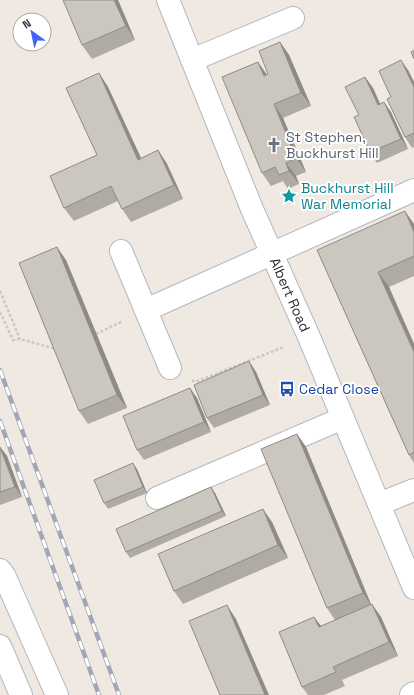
<svg xmlns="http://www.w3.org/2000/svg" width="414" height="695" font-family="'Space Grotesk',sans-serif">
  <rect width="100%" height="100%" fill="#efe9e1"/>
  <g fill="none" stroke-linecap="round" stroke-linejoin="round">
    <g stroke="#b4b7c1" stroke-width="24">
      <g id="minor">
        <path id="s1" d="M168,0L252,209L309,337L414,588"/>
        <path d="M192,60L293,18"/>
        <path d="M121,251L170,368"/>
        <path d="M146,310L414,190"/>
        <path d="M157,498L343,418"/>
        <path d="M379,504L414,490"/>
        <path d="M0,570L4,575L57,695"/>
        <path d="M0,646L21,695"/>
        <path d="M411,695L414,693"/>
      </g>
    </g>
    <g stroke="#c9c9c9" stroke-width="2.5" stroke-dasharray="3 2" stroke-linecap="butt">
      <path d="M0,291L20,339"/>
      <path d="M0,312L13,340L20,339L56,349"/>
      <path d="M96,334L123,321"/>
      <path d="M192,380L195,382L284,347"/>
    </g>
    <use href="#minor" stroke="#fff" stroke-width="22"/>
    <g stroke="#a3a6b8" stroke-width="4.5">
      <g id="rail">
        <path d="M0,370L119,695"/>
        <path d="M0,421L99,695"/>
      </g>
    </g>
    <use href="#rail" stroke="#fff" stroke-width="3" stroke-dasharray="9" stroke-linecap="butt"/>
  </g>
  <g fill="#afaba4">
    <path d="M118,0L135,40L92,59L82,45Z"/>
    <path d="M280,42L289,55L311,106L283,118L306,172L296,176L299,184L288,189L283,181L271,186L262,173L258,62L267,75L268,74Z"/>
    <path d="M408,70L414,82V147L412,148L405,137L391,97Z"/>
    <path d="M99,73L108,87L141,158L158,150L167,164L183,199L131,222L122,209L118,201L74,221L64,208L97,155Z"/>
    <path d="M365,77L373,88L380,104L391,112L408,149L377,163L370,152L359,115Z"/>
    <path d="M414,224V276L389,287L414,344V463L409,455L317,250Z"/>
    <path d="M66,260L127,408L88,424L79,411Z"/>
    <path d="M249,361L256,372L270,405L214,428L207,418Z"/>
    <path d="M197,398L211,432L144,460L137,450Z"/>
    <path d="M297,434L306,447L371,604L381,617L398,656L342,680L345,686L324,695H308L302,687L314,617L321,626L335,620L327,608Z"/>
    <path d="M0,447L7,456L22,497L0,505Z"/>
    <path d="M137,469L147,493L108,509L104,503Z"/>
    <path d="M211,487L215,493L226,516L130,558L126,552Z"/>
    <path d="M272,522L288,558L183,604L174,591Z"/>
  </g>
  <g fill="#8e8b86">
    <path d="M114,0H118L135,40L126,26Z"/>
    <path d="M280,42L289,55L311,106L301,93Z"/>
    <path d="M401,60L408,70L414,82V87Z"/>
    <path d="M258,62L267,75L264,76Z"/>
    <path d="M99,73L108,87L148,173L138,160Z"/>
    <path d="M365,77L373,88L385,115L378,105Z"/>
    <path d="M384,102L391,112L408,149L401,139Z"/>
    <path d="M274,104L283,118L306,172L296,158Z"/>
    <path d="M158,150L167,164L183,199L174,185Z"/>
    <path d="M286,163L296,176L299,184L289,171Z"/>
    <path d="M405,211L414,224V232Z"/>
    <path d="M57,247L66,260L127,408L117,395Z"/>
    <path d="M378,272L389,287L414,344V352Z"/>
    <path d="M249,361L256,372L270,405L263,395Z"/>
    <path d="M190,388L197,398L211,432L204,422Z"/>
    <path d="M297,434L306,447L372,607L363,593Z"/>
    <path d="M0,447L7,456L22,497L15,487Z"/>
    <path d="M133,463L137,469L147,493L143,487Z"/>
    <path d="M211,487L215,493L226,516L222,511Z"/>
    <path d="M263,509L272,522L288,558L278,545Z"/>
    <path d="M372,604L381,617L398,656L389,642Z"/>
    <path d="M227,605L236,619L269,695H265Z"/>
    <path d="M314,617L324,630L319,627Z"/>
  </g>
  <g fill="#cbc7bf" stroke="#8e8b86">
    <path d="M63,0H114L126,26L82,45Z"/>
    <path d="M280,42L301,93L274,104L296,158L286,163L289,171L279,175L275,167L262,173L222,77L258,62L264,76L268,74L259,51Z"/>
    <path d="M414,50V59L411,52Z"/>
    <path d="M401,60L414,87V133L405,137L387,99L391,97L379,71Z"/>
    <path d="M99,73L138,160L158,150L174,185L122,209L111,186L64,208L50,176L97,155L66,88Z"/>
    <path d="M365,77L378,105L384,102L401,139L370,152L354,117L359,115L345,87Z"/>
    <path d="M405,211L414,232V256L378,272L414,352V452L409,455L317,250Z"/>
    <path d="M57,247L117,395L79,411L19,263Z"/>
    <path d="M249,361L263,395L207,418L194,385Z"/>
    <path d="M190,388L204,422L137,450L123,416Z"/>
    <path d="M297,434L363,593L327,608L261,449Z"/>
    <path d="M0,447L15,487L0,492Z"/>
    <path d="M133,463L143,487L104,503L94,480Z"/>
    <path d="M211,487L222,511L126,552L116,529Z"/>
    <path d="M263,509L278,545L174,591L158,554Z"/>
    <path d="M372,604L389,642L333,667L336,672L302,687L279,632L314,617L319,627Z"/>
    <path d="M227,605L265,695H220L189,621Z"/>
  </g>
  <defs>
    <g id="church-bare" transform="scale(1.2)"><path d="M-1.2-6h2.4v3.5h3.3v2.4h-3.3V6h-2.4V-.1h-3.3v-2.4h3.3Z" fill="#6b7280" stroke="#fff" stroke-width="2.5" paint-order="stroke"/></g>
    <g id="sight-bare" transform="scale(1.2)"><path d="M0-6L1.8-2.2L6-1.7L2.9 1.2L3.7 5.4L0 3.3L-3.7 5.4L-2.9 1.2L-6-1.7L-1.8-2.2Z" fill="#0f9aa8" stroke="#fff" stroke-width="2.5" paint-order="stroke"/></g>
    <g id="bus-bare" transform="scale(1.2)"><path d="M-5-6H5V4H4V6H2V4H-2V6H-4V4H-5ZM-3.5-4V0h7V-4ZM-3.5 1.2v1.5H-2V1.2ZM2 1.2v1.5H3.5V1.2Z" fill="#1a4fb4" stroke="#fff" stroke-width="2.5" paint-order="stroke"/></g>
  </defs>
  <g fill-rule="evenodd">
    <use href="#church-bare" x="274" y="145"/>
    <use href="#sight-bare" x="289" y="196"/>
    <use href="#bus-bare" x="287" y="389"/>
  </g>
  <g text-anchor="middle" stroke-width="4" stroke-linejoin="round" paint-order="stroke">
    <g font-size="14" fill="#5b616d" stroke="#fff" text-anchor="start">
      <text x="286" y="142">St Stephen,<tspan x="286" dy="16">Buckhurst Hill</tspan></text>
    </g>
    <g font-size="14" fill="#0d838f" stroke="#fff" text-anchor="start">
      <text x="301" y="193">Buckhurst Hill<tspan x="301" dy="16">War Memorial</tspan></text>
    </g>
    <g font-size="14" fill="#2e2e2e" stroke="#fff">
      <text dy="5" stroke="none"><textPath href="#s1" startOffset="319">Albert Road</textPath></text>
    </g>
    <g font-size="14" fill="#164399" stroke="#fff" text-anchor="start">
      <text x="299" y="394">Cedar Close</text>
    </g>
  </g>
  <g transform="translate(32 32) rotate(327)"><circle r="19" fill="#ffffff" stroke="#ababab"/>
  <path d="M0-3L7 15L0 10L-7 15Z" fill="#4264fb"/>
  <text y="-6" font-size="11" font-weight="bold" text-anchor="middle" fill="#2e2e2e">N</text>
  </g>
</svg>
